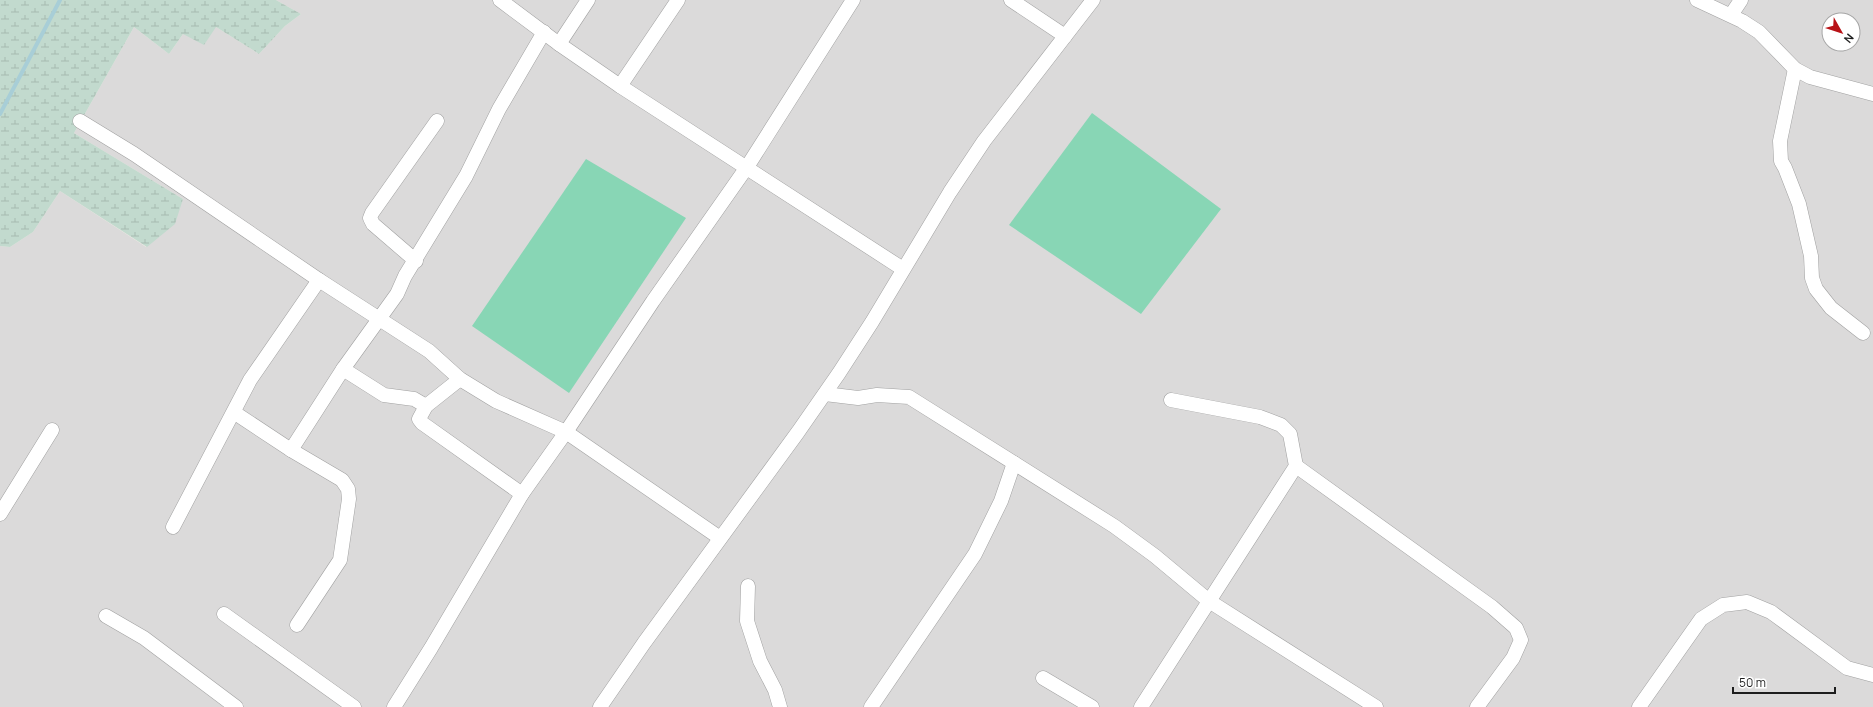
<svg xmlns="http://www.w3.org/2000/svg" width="1873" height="707" font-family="Manrope,sans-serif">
  <defs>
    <pattern id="wetland-marsh" width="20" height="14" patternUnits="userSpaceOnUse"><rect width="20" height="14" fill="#c2dace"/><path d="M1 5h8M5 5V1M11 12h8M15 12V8" fill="none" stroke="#a6bbb0"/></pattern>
  </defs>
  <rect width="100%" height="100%" fill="#edeae4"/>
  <path fill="#dbdada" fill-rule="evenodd" d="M276,0H1873V707H0V246L10,247L33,232L60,191L146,247L183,199L74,133L134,27L169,54L183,34L216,27L259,54L285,26L301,14ZM1829,20H1853V44H1829Z"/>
  <path fill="url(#wetland-marsh)" d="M0,0H276L301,14L285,26L259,54L216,27L204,45L183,34L169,54L134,27L74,133L183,199L175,224L147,247L60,191L33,232L10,247L0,246Z"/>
  <g fill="#88d6b5">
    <path d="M1092,113L1221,209L1141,314L1009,225Z"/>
    <path d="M586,159L686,218L569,393L472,326Z"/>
  </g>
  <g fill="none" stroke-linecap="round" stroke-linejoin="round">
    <path stroke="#a8ced7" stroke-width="4" d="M0,114L60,0"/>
    <g stroke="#a1a1a1" stroke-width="15">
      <g id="minor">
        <path d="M500,0L559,44L620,86L903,269"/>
        <path d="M1011,0L1065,36"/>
        <path d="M1697,0L1742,21L1759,32L1795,69L1810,77L1873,94"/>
        <path d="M1731,15L1741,0"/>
        <path d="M559,44L588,0"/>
        <path d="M1795,69L1780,141L1781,161L1785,168L1799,204L1811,256L1812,278L1816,289L1831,308L1863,333"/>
        <path d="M620,86L678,0"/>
        <path d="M80,121L134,154L319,280L429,351L460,379L496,401L566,432L720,538"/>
        <path d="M416,261L373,224L370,218L372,213L437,121"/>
        <path d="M343,369L384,395L414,399L426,406"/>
        <path d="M460,379L426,406L419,419L422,423L522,494"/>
        <path d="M825,394L858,398L877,395L909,397L1114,526L1155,556L1209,601L1376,707"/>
        <path d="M235,413L291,450L342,480L348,489L349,499L340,560L297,625"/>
        <path d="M291,450L343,369L397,294L405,276L466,176L499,109L544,32"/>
        <path d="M1296,466L1492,607L1516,628L1521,640L1513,658L1477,707"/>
        <path d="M0,514L52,430"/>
        <path d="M173,527L250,380L319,280"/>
        <path d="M748,586L747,621L760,661L775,690L780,707"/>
        <path d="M224,614L354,707"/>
        <path d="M106,616L144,638L236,707"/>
        <path d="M1043,678L1092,707"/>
        <path d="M394,707L431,648L522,494L566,432L653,301L747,167L853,0"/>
        <path d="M600,707L644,643L798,432L839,373L872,322L950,192L984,141L1093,0"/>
        <path d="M871,707L975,554L1001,501L1014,463"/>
        <path d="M1141,707L1296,466L1290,434L1281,425L1260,417L1171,400"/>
        <path d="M1639,707L1701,619L1723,605L1747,602L1771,612L1847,668L1873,675"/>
      </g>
    </g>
    <use href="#minor" stroke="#fff" stroke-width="14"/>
  </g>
  <g transform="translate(1841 32) rotate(129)"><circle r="19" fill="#ffffff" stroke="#a5a5a5"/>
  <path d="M0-3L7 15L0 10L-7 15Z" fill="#b81217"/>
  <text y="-6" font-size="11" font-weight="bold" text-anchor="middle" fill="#1d1d1d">N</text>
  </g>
  <path d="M1733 687v6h102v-6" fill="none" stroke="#1d1d1d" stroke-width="2"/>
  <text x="1739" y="687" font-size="12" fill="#1d1d1d" stroke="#ffffff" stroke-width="3" paint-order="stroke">50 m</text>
</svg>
